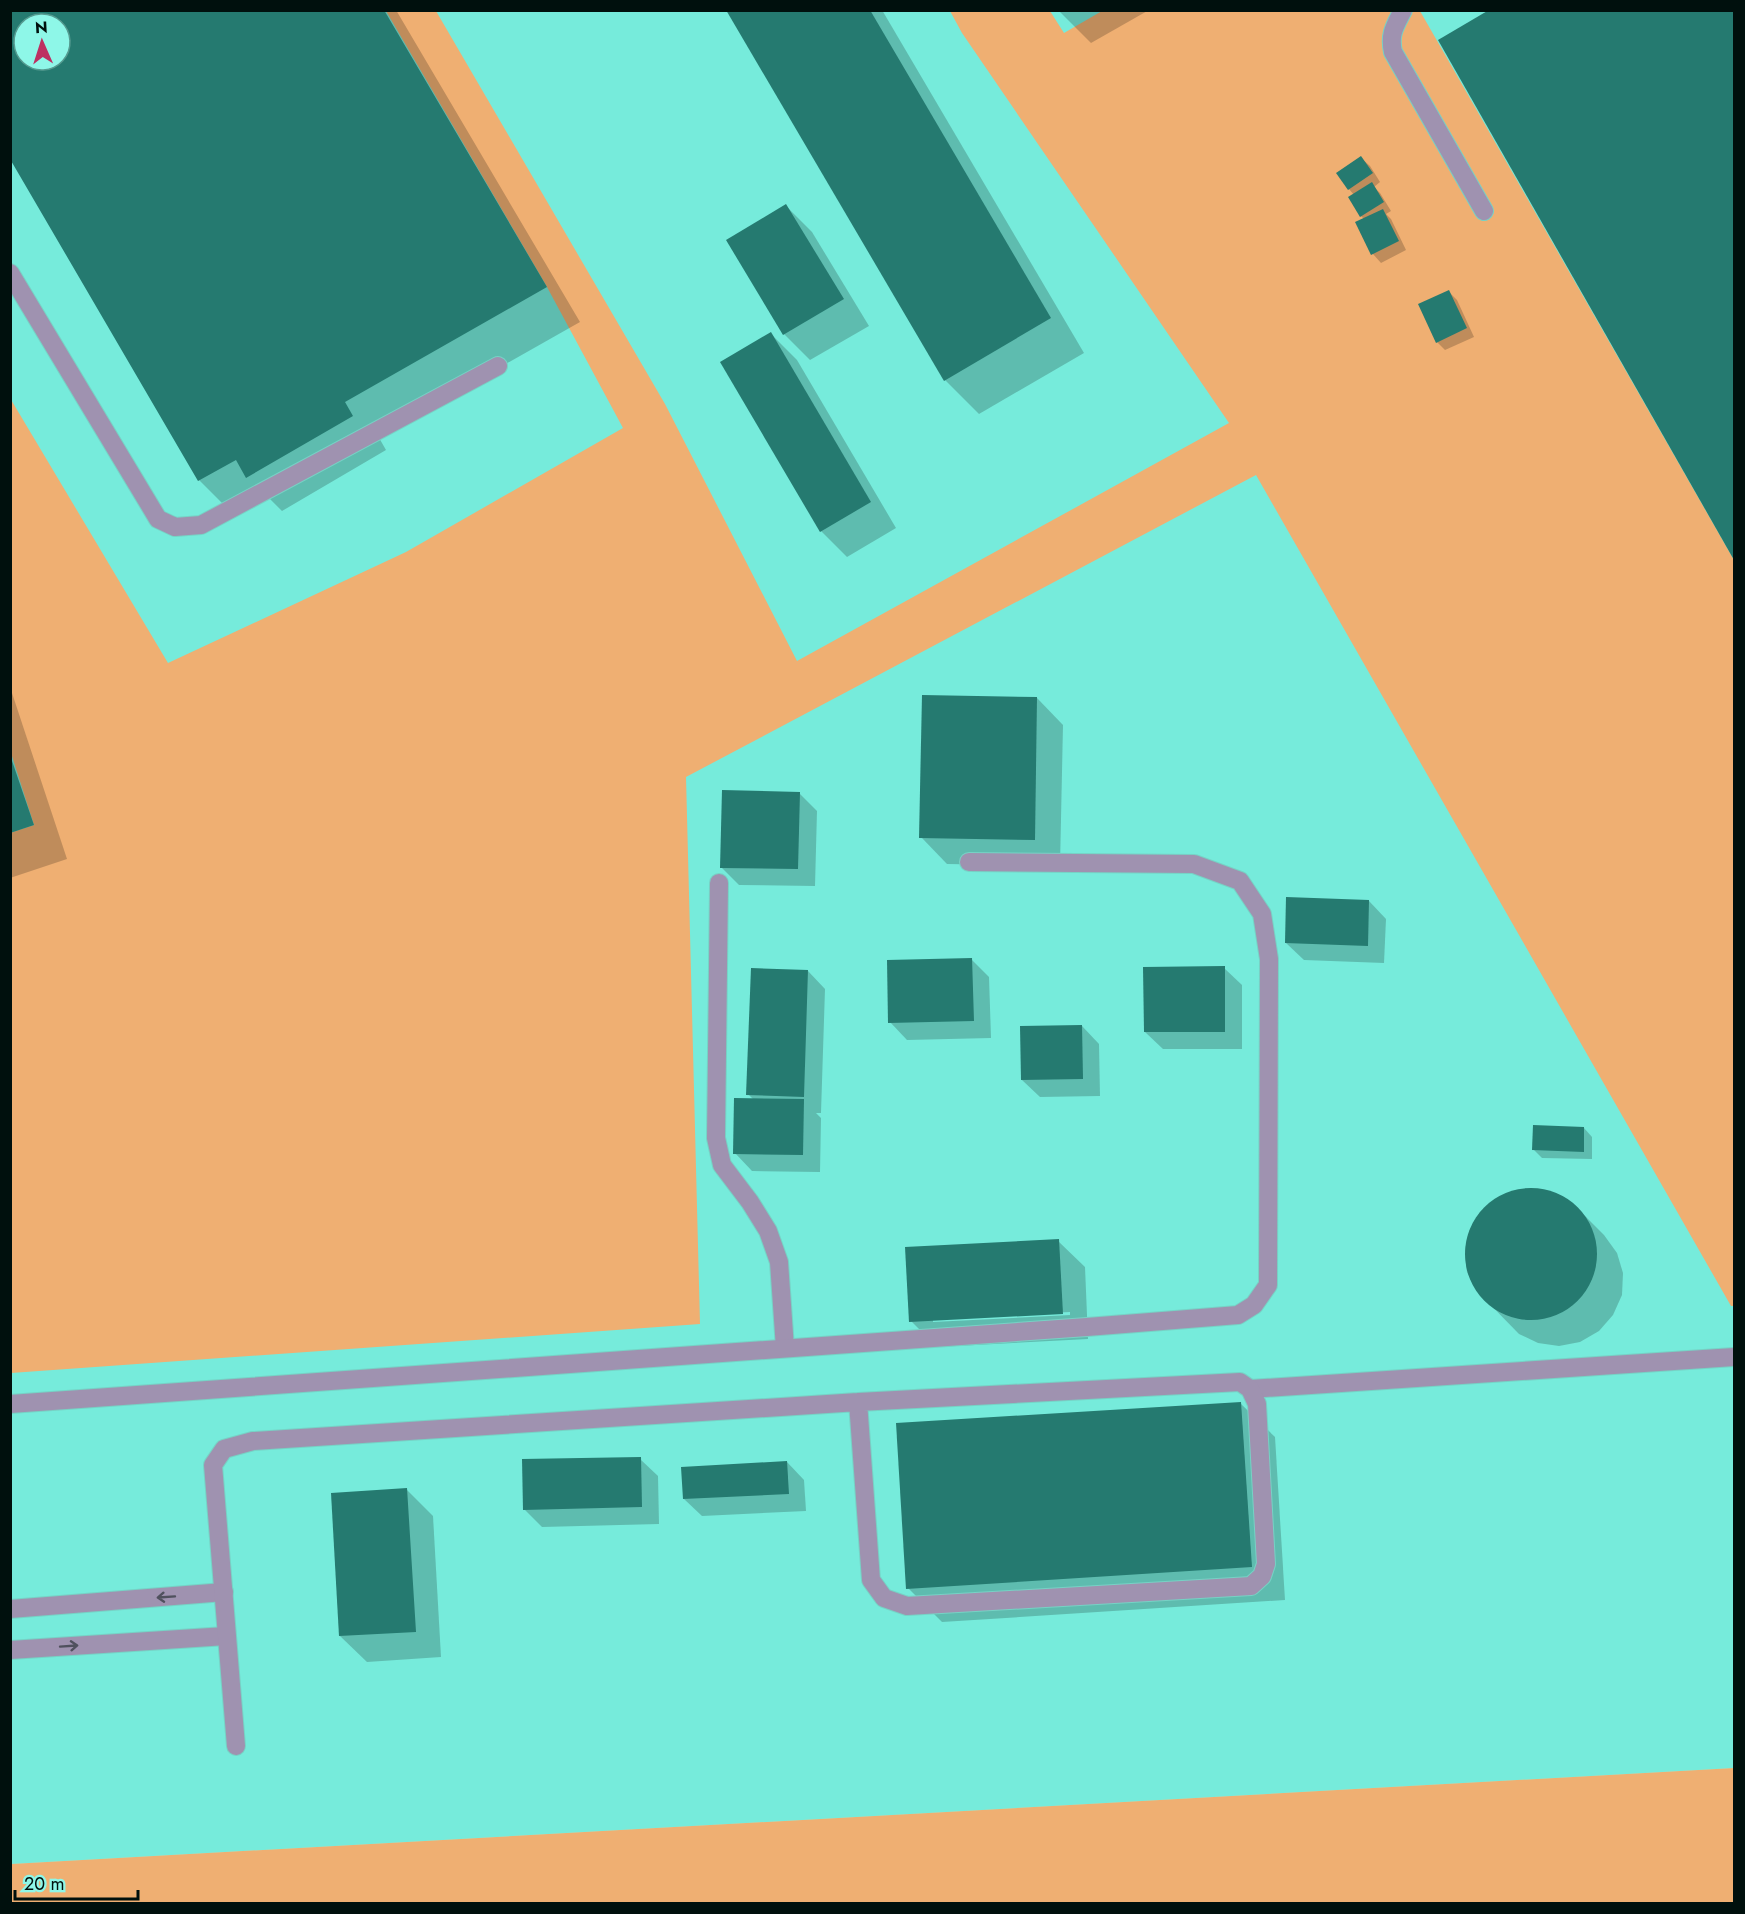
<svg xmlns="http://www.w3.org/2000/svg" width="1745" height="1914" font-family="Jost,sans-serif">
  <rect width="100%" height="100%" fill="#8ef7e8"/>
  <path fill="#76ebdb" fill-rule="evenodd" d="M11,11H1734V1768L11,1864ZM24,24H60V60H24Z"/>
  <g fill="#efaf72">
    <path d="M386,11H436L665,404L797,661L1229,423L962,33L950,11H1050L1064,33L1102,11H1420L1734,560V1306H1731L1256,475L686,777L700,1324L11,1373L10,833L34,825L11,753L10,398L168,663L406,552L623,428L547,287Z"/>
    <path d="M1734,1768V1903H11V1864Z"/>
  </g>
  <g fill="#0003" fill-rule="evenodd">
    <path d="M10,10H396L580,322L378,436L386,450L282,511L267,496L233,514L199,480L10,156ZM24,24H60V60H24Z"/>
    <path d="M727,10H882L1084,353L979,414L945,380Z"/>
    <path d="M1058,10H1149L1091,43Z"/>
    <path d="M1492,10H1734V558L1440,41Z"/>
    <path d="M1361,158L1370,166L1380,182L1374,187L1380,193L1391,211L1386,214L1391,219L1406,250L1381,263L1373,254L1365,220L1361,216L1354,195L1349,189Z"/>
    <path d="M786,206L812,232L869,326L810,360L784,334Z"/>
    <path d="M1449,292L1457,300L1474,337L1445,350L1437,342Z"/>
    <path d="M771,334L797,360L896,528L847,557L821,531Z"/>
    <path d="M10,687L67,859L10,878Z"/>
    <path d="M1037,698L1063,725L1060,866L947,864L921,837Z"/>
    <path d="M799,793L817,811L815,886L739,885L721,867Z"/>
    <path d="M1369,901L1386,919L1384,963L1304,960L1286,943Z"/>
    <path d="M972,960L989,977L991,1038L907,1040L890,1022Z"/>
    <path d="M1224,968L1242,985V1049H1163L1145,1032Z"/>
    <path d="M808,971L825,989L821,1113H816L821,1118L820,1172L752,1171L735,1153L754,1100L748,1094Z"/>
    <path d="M1082,1026L1099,1044L1100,1096L1040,1097L1022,1080Z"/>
    <path d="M1584,1128L1592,1137V1159L1542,1158L1534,1150Z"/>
    <path d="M1538,1190L1559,1195L1577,1208L1604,1235L1617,1253L1623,1273L1622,1295L1613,1315L1599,1331L1580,1342L1559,1346L1538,1343L1519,1334L1477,1291L1467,1272L1465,1251L1469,1231L1480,1212L1497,1199L1516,1191Z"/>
    <path d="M1058,1241L1085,1267L1088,1339L937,1347L911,1321ZM1070,1312V1315L933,1322V1319Z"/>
    <path d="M1240,1403L1275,1437L1285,1600L942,1622L908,1588Z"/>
    <path d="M640,1459L658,1476L659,1524L542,1527L524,1509Z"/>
    <path d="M787,1462L804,1480L806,1511L702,1516L684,1499Z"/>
    <path d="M407,1490L433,1516L441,1657L367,1662L340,1636Z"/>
  </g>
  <g fill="#257a70" fill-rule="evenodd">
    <path d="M10,10H384L547,287L345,402L353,416L246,478L236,460L198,481L10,159ZM24,24H60V60H24Z"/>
    <path d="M726,10H870L1051,318L944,381Z"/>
    <path d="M1489,10H1734V560L1438,40Z"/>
    <path d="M1361,156L1373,173L1348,190L1336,173Z"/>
    <path d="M1372,182L1384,202L1360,217L1348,197Z"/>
    <path d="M786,204L844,299L783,335L726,240Z"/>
    <path d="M1383,209L1399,241L1371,255L1355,222Z"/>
    <path d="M1449,290L1467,328L1436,343L1418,304Z"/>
    <path d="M771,332L871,502L820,532L720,362Z"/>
    <path d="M922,695L1037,697L1035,840L919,838Z"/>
    <path d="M10,755L34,825L10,833Z"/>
    <path d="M722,790L800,792L798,869L720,868Z"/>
    <path d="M1286,897L1369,900L1368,946L1285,943Z"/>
    <path d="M972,958L974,1021L888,1023L887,960Z"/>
    <path d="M1225,966V1032H1144L1143,967Z"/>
    <path d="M751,968L808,970L804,1097L746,1095Z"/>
    <path d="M1082,1025L1083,1079L1021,1080L1020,1026Z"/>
    <path d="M734,1098L804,1099L803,1155L733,1154Z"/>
    <path d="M1533,1125L1584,1127V1152L1532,1150Z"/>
    <circle cx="1531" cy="1254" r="66"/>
    <path d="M1059,1239L1063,1314L909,1322L905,1247Z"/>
    <path d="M1241,1402L1252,1567L906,1589L896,1423Z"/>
    <path d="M641,1457L642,1507L523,1510L522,1459Z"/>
    <path d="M787,1461L789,1494L683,1499L681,1467Z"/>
    <path d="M407,1488L416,1632L339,1636L331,1493Z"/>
  </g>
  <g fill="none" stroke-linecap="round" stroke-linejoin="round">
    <g stroke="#77d2c5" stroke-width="20">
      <g id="minor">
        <path d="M1403,10C1395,26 1389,34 1393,52L1484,211"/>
        <path d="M10,273L158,519L175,527L201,525L498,366"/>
        <path d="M719,883L716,1138L722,1165L750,1202L768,1231L779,1262L785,1348"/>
        <path d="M1250,1389L1734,1357"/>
        <path d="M10,1404L1087,1327L1238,1315L1254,1305L1268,1285L1269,959L1262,914L1240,881L1194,864L969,862"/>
        <path d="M10,1609L224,1592"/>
        <path d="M10,1650L226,1636"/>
        <path d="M236,1746L213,1465L224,1449L253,1441L858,1402L1240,1382L1250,1389L1257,1404L1266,1564L1262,1576L1251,1586L907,1606L884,1598L871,1580L858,1402"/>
      </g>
    </g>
    <use href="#minor" stroke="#9f92b0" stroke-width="18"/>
  </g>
  <defs><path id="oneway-shaft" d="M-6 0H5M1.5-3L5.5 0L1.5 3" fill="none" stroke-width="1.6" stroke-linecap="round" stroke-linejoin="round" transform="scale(1.5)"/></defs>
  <g stroke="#50515e">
    <use href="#oneway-shaft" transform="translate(166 1597) rotate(176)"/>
    <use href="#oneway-shaft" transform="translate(69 1646) rotate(-4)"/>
  </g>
  <rect width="1745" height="1914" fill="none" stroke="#00100d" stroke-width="24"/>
  <g transform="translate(42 42) rotate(357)"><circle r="28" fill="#8ef7e8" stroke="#559b90" stroke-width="1.5"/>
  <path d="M0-4.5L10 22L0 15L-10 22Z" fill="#bd3062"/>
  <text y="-9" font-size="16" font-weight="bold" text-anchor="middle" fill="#00100d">N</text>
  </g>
  <path d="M15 1890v9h123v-9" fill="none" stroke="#00100d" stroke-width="3"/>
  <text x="24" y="1890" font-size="18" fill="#00100d" stroke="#8ef7e8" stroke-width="4.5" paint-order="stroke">20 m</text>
</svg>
